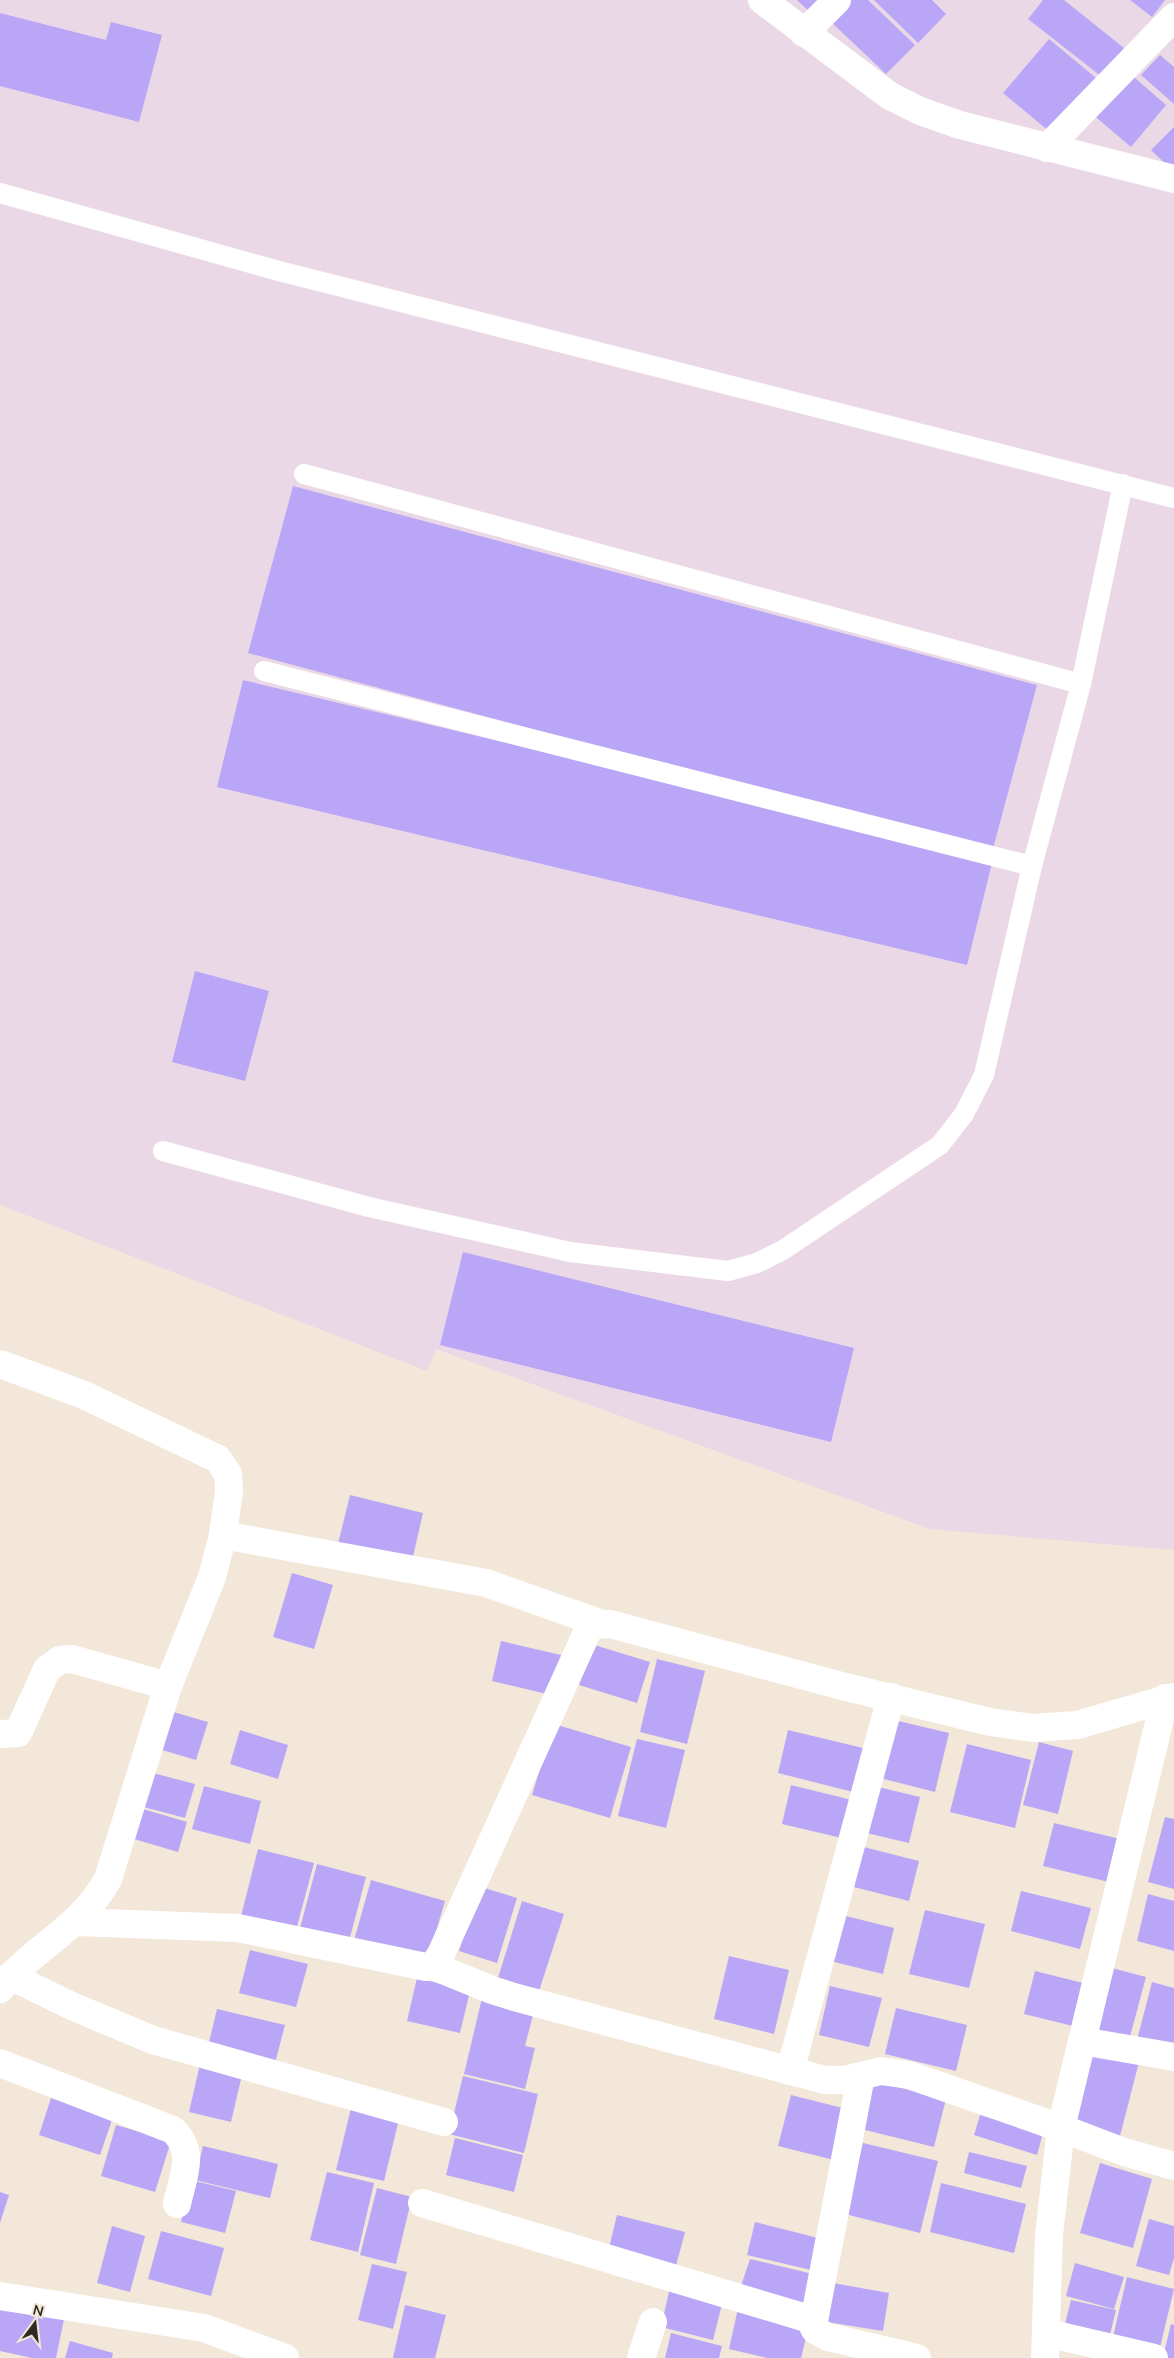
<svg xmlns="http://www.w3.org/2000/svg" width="1174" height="2358" font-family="'Nunito Sans',sans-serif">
  <rect width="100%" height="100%" fill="#f2e7d8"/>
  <path fill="#ebd8e7" d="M0,0H1174V1550L930,1529L436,1349L427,1371L0,1205Z"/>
  <g fill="#baa6f7">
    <path d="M797,0H830L814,16Z"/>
    <path d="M848,0H868L915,45L886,74L829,20Z"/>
    <path d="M874,0H932L946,14L918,43Z"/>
    <path d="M1043,0H1064L1124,48L1102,77L1028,19Z"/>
    <path d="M1130,0H1165L1152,17Z"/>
    <path d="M0,13L106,40L111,22L162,35L139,122L0,86Z"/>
    <path d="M1049,39L1096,78L1050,132L1003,93Z"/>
    <path d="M1160,55L1174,67V104L1141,75Z"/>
    <path d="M1127,71L1166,105L1131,147L1091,113Z"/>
    <path d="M1174,127V172L1151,150Z"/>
    <path d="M293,486L1037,685L992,852L248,653Z"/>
    <path d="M243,680L993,859L967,965L217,787Z"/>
    <path d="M195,971L269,991L245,1081L172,1062Z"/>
    <path d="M463,1252L854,1348L831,1442L440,1345Z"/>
    <path d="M350,1495L423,1513L411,1565L337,1548Z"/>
    <path d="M292,1573L333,1585L314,1649L273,1637Z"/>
    <path d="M501,1641L561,1655L551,1695L492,1681Z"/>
    <path d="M591,1644L650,1662L637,1703L579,1685Z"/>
    <path d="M657,1659L705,1671L687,1744L640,1732Z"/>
    <path d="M163,1709L208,1722L196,1760L152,1747Z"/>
    <path d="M890,1719L949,1733L935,1792L876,1777Z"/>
    <path d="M554,1724L631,1747L610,1818L532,1795Z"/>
    <path d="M240,1730L288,1745L278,1779L230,1764Z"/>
    <path d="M788,1730L863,1748L853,1792L778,1773Z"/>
    <path d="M637,1739L685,1750L666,1828L618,1816Z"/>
    <path d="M1039,1742L1073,1751L1058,1814L1023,1805Z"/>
    <path d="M967,1744L1031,1760L1015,1828L950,1812Z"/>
    <path d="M145,1771L195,1784L185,1818L136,1805Z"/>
    <path d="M791,1785L856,1801L846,1839L782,1824Z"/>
    <path d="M870,1785L920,1797L909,1843L858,1831Z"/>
    <path d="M204,1786L261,1801L250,1844L192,1829Z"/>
    <path d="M143,1809L187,1822L178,1852L134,1839Z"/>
    <path d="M1165,1817L1174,1819V1889L1148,1882Z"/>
    <path d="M1054,1823L1120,1839L1109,1882L1043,1866Z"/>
    <path d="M856,1845L919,1861L909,1901L846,1885Z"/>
    <path d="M258,1849L314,1863L295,1934L240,1920Z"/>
    <path d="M317,1864L366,1877L348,1945L299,1932Z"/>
    <path d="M371,1880L445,1901L426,1965L353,1944Z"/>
    <path d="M478,1886L517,1898L497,1963L459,1951Z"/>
    <path d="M1021,1891L1091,1908L1080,1949L1011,1931Z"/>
    <path d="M1148,1894L1174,1901V1951L1137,1941Z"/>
    <path d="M522,1901L564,1914L538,1994L497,1981Z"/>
    <path d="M925,1910L985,1924L969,1988L909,1974Z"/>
    <path d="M834,1913L894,1928L883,1974L822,1959Z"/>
    <path d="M250,1950L308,1964L296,2007L239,1993Z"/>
    <path d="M729,1956L789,1970L774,2034L714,2019Z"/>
    <path d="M1108,1967L1146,1977L1128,2044L1091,2034Z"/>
    <path d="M1035,1971L1083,1983L1073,2026L1024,2014Z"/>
    <path d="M417,1978L470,1991L460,2033L407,2021Z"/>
    <path d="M1152,1982L1174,1988V2054L1136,2044Z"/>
    <path d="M830,1986L882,1998L869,2047L819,2035Z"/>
    <path d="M482,1998L534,2011L525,2046L535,2048L525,2089L464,2074Z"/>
    <path d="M896,2008L967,2025L956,2071L885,2054Z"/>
    <path d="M217,2009L285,2025L273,2071L206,2055Z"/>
    <path d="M1089,2049L1139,2062L1120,2136L1070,2124Z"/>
    <path d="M200,2064L242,2075L231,2122L189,2112Z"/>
    <path d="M463,2076L538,2094L524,2153L449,2134Z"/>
    <path d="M873,2081L946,2099L934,2147L861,2129Z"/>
    <path d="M791,2095L851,2110L838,2161L778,2146Z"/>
    <path d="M51,2098L113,2117L100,2155L39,2135Z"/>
    <path d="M353,2100L401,2111L384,2181L336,2170Z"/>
    <path d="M980,2115L1043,2133L1037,2155L974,2135Z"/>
    <path d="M116,2125L171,2141L155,2192L101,2176Z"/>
    <path d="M455,2138L523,2155L514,2192L446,2175Z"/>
    <path d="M863,2143L938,2161L920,2233L845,2214Z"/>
    <path d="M203,2146L278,2164L270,2198L195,2180Z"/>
    <path d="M969,2152L1027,2166L1021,2188L964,2173Z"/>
    <path d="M1100,2163L1152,2179L1133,2248L1080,2233Z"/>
    <path d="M327,2172L374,2183L358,2252L310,2240Z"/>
    <path d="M191,2180L236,2191L225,2233L181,2222Z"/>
    <path d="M941,2183L1026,2204L1014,2253L930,2232Z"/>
    <path d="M377,2188L412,2197L396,2264L360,2255Z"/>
    <path d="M0,2192L9,2195L0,2223Z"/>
    <path d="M617,2215L685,2232L674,2273L608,2252Z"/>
    <path d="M1149,2219L1174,2226V2258L1169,2275L1136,2266Z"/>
    <path d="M755,2222L818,2238L811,2270L747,2255Z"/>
    <path d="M112,2226L145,2236L130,2292L97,2283Z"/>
    <path d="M161,2231L224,2248L211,2296L148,2279Z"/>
    <path d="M750,2259L813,2274L802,2311L739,2292Z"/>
    <path d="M1075,2263L1124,2277L1114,2309L1066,2296Z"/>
    <path d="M372,2264L407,2272L393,2329L358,2320Z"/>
    <path d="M1127,2277L1174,2289L1158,2356L1111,2345Z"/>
    <path d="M833,2283L889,2293L883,2331L827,2322Z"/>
    <path d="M670,2287L723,2300L713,2340L661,2327Z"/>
    <path d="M1071,2300L1116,2310L1108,2343L1063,2332Z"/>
    <path d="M739,2304L810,2321L801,2358H767L729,2349Z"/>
    <path d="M405,2305L446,2315L435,2358H393Z"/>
    <path d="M0,2306L64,2319L56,2358H32L0,2351Z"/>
    <path d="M1171,2324L1174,2325V2358H1165L1163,2357Z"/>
    <path d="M671,2333L722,2346L719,2358H665Z"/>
    <path d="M70,2341L113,2353L112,2358H65Z"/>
  </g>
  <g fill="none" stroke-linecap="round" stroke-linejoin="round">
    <g stroke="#fff" stroke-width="20">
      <path d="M0,193L279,271L1174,498"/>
      <path d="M304,474L1081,684"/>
      <path d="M264,671L1032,866"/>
      <path d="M163,1151L369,1207L570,1252L728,1271L757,1263L783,1250L940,1145L964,1114L984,1075L1032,866L1081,684L1123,484"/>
    </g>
    <g stroke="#fff" stroke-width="28">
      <path d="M762,0L890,96L920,111L960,125L1174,179"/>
      <path d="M804,33L837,0"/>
      <path d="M1047,148L1174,17"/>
      <path d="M0,1364L84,1395L218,1459L228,1474L229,1491L223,1535L212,1577L168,1686L108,1879C80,1930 34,1946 0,1989"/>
      <path d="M223,1535L486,1583L602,1624"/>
      <path d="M0,1734L18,1733L47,1669L60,1660L72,1659L168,1686"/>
      <path d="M76,1922L238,1928L426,1967L433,1966L441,1954L589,1628L595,1625L610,1624L842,1686L990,1722L1033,1728L1077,1725L1174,1697"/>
      <path d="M433,1966L492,1990L514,1997L825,2080H844L881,2071L909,2075L1061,2128L1124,2152L1174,2166"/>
      <path d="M10,1976L74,2007L153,2040L444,2122"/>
      <path d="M1082,2041L1174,2057"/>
      <path d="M0,2063L173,2130C196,2152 183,2176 177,2204"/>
      <path d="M790,2071L891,1697"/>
      <path d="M861,2076L813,2326L815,2330L828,2337L917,2358"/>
      <path d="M422,2203L813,2320"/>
      <path d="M0,2296L204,2328L285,2358"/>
      <path d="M1047,2333L1154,2358"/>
      <path d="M641,2358L653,2322"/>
      <path d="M1045,2358L1049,2235L1061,2128L1165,1698"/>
    </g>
  </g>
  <g transform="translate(35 2323) rotate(15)" stroke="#f2e7d8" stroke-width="4" paint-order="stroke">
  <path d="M0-4L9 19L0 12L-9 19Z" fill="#2e2a24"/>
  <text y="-8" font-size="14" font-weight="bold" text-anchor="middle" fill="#2e2a24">N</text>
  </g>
</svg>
